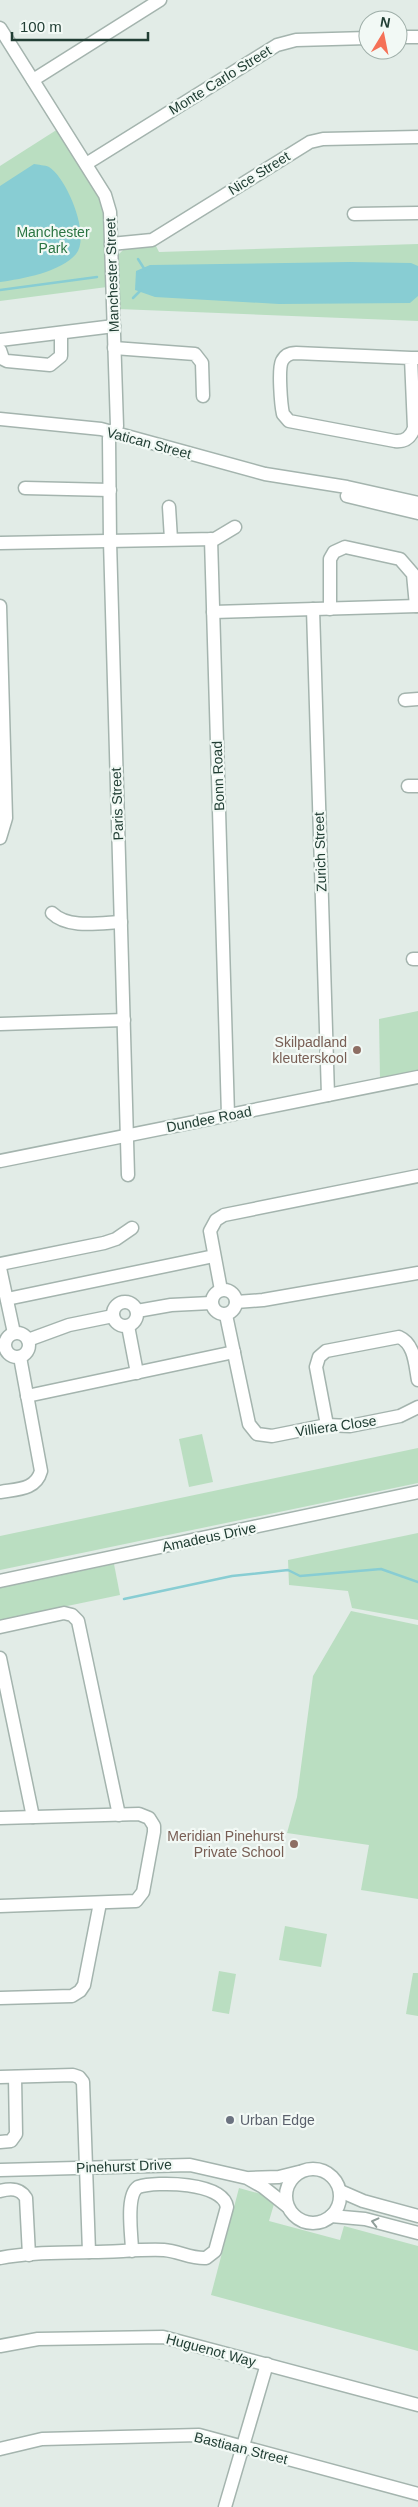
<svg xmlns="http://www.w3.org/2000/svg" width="418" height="2507" font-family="Arial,sans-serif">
  <rect width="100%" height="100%" fill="#e2ece7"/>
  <g fill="#badec1">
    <path d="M58,129L104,205L107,287L0,301V166Z"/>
    <path d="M155,244L159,252L418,244V321L118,309V255L125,248Z"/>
    <path d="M418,1011V1071L380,1079L379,1019Z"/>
    <path d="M202,1434L213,1482L189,1487L179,1439Z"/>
    <path d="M418,1448V1483L0,1570V1536Z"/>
    <path d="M418,1533V1620L352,1608L348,1591L289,1585L288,1560Z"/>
    <path d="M114,1564L120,1595L0,1620V1588Z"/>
    <path d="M351,1611L418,1625V1899L361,1890L369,1845L287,1833L297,1797L313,1676Z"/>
    <path d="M285,1926L327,1934L321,1967L279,1960Z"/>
    <path d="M219,1971L236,1974L229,2014L212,2011Z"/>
    <path d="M413,1973H418V2016L406,2014Z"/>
    <path d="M239,2188L261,2194L274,2204L269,2221L340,2240L344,2226L418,2246V2351L211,2295Z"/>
  </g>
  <g fill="#88cdd3">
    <path d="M34,164C38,165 45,165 49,167C67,178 91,236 76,254C61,272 22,279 0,282V186Z"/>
    <path d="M350,262L411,263L418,266V296L410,303L279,304L155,297L135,290L136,271L150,265Z"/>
  </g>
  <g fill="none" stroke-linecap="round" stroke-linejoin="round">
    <g stroke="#88cdd3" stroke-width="2.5">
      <path d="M138,259L145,270"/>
      <path d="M0,290L97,277"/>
      <path d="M133,298L141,290"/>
      <path d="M124,1599L232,1576L288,1570L300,1576L381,1569L418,1582"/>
    </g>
    <g stroke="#a4b4ae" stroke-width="15">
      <g id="minor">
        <path d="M0,28L105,195L110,212L117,426L109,438L110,541L128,1175"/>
        <path d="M398,37H418"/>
        <path d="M33,80L160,0"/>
        <path d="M86,164L277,45L296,40L368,38"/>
        <path d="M354,214L418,213"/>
        <path d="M111,244L152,240L310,142L323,139L418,137"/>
        <path d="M0,340L114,326"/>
        <path d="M114,348L195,354L202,363L203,396"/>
        <path d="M0,350L3,359L7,361L50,365L61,356V333"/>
        <path d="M411,358L414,428C411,437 405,442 395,441L289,421L283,414C281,405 278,369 282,361C285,355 290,353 296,353L411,358H418"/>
        <path d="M0,419L101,429L265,474L347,487L418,503"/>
        <path d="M25,488L110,490"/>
        <path d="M347,496L418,513"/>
        <path d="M169,507L171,539"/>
        <path d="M211,539L228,1115"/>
        <path d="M0,543L215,539L235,527"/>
        <path d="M0,606L6,818L0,838"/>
        <path d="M313,609L328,1095"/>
        <path d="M330,609V559L334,552L345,547L400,559L413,574L416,606"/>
        <path d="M213,612L418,606"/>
        <path d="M405,700L418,699"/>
        <path d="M408,786H418"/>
        <path d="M52,913C68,929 100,923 121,922"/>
        <path d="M413,959H418"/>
        <path d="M0,1024L124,1020"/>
        <path d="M0,1161L418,1077"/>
        <path d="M0,1264L104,1243L116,1239L132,1228"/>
        <path d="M0,1268L14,1333"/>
        <circle cx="224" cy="1302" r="12"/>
        <path d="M221,1290L210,1231L216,1220L224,1215L418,1176"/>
        <path d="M7,1299L214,1256"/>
        <circle cx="125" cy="1314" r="12"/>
        <path d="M236,1302L263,1300L418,1273"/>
        <path d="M137,1311L171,1305L211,1303"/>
        <path d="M226,1315L249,1424L257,1434L272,1436L327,1425L350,1426L400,1416L418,1407"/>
        <path d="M128,1326L137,1373"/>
        <circle cx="17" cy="1345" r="12"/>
        <path d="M28,1340L69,1325L113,1316"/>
        <path d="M27,1396L234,1352"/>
        <path d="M327,1425L316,1367L319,1357L326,1351L399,1337C415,1344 415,1365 418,1380"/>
        <path d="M0,1492C17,1489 36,1490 41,1471L20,1357"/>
        <path d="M0,1581L418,1492"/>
        <path d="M0,1627L64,1613L72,1615L78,1621L119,1815"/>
        <path d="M0,1658L33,1817"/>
        <path d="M0,1818L139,1814L149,1818L154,1826V1832L143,1892L136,1901L0,1906"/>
        <path d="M0,1998L72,1996L80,1991L84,1985L100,1903"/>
        <path d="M0,2077L73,2075L79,2077L83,2082L89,2252"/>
        <path d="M0,2142L11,2141L16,2134L15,2077"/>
        <circle cx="313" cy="2196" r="27"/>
        <path d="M0,2170L190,2165L247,2178L263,2187L287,2206"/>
        <path d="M250,2178L279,2177L299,2172"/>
        <path d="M0,2191C11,2188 20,2188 26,2198L29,2255"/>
        <path d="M340,2191L363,2201L418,2216"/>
        <path d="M331,2216L365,2219L418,2233"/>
        <path d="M0,2258C29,2252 61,2253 92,2252C116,2252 140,2249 164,2250C178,2251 192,2259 206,2258L215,2251L227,2207C223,2182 157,2181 138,2187C125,2196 132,2236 132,2251"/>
        <path d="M0,2346L38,2339L163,2337L418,2405"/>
        <path d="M0,2449L42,2439L199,2435L418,2494"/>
        <path d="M225,2507L267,2364"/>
      </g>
    </g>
    <use href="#minor" stroke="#fff" stroke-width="12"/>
  </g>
  <defs><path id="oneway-chevron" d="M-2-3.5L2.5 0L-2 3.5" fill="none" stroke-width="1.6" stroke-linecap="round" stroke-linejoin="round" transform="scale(1.25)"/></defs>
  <use stroke="#909e9a" href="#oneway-chevron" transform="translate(375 2222) rotate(-166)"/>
  <g fill="#8d6e63" stroke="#f2f9f5" stroke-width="2">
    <circle cx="357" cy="1050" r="5"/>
    <circle cx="294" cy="1844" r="5"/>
  </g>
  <circle fill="#6b7280" stroke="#f2f9f5" stroke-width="2" cx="230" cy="2120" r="5"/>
  <g text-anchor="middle" stroke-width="4.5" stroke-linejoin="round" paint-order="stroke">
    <g font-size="14" fill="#213e34" stroke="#f2f9f5">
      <text transform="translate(220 80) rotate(-32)" y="5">Monte Carlo Street</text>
      <text transform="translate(259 173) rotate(-32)" y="5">Nice Street</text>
      <text transform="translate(112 275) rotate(-92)" y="5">Manchester Street</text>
      <text transform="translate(149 443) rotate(15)" y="5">Vatican Street</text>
      <text transform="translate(218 776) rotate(-92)" y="5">Bonn Road</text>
      <text transform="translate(117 804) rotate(-92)" y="5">Paris Street</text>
      <text transform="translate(320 852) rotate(-92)" y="5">Zurich Street</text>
      <text transform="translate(209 1119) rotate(-11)" y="5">Dundee Road</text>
      <text transform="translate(336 1426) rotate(-8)" y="5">Villiera Close</text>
      <text transform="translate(209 1537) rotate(-12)" y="5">Amadeus Drive</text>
      <text transform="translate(124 2166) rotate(-2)" y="5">Pinehurst Drive</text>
      <text transform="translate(211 2350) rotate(15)" y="5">Huguenot Way</text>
      <text transform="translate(241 2448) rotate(14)" y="5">Bastiaan Street</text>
    </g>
    <g font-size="14" fill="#2b7542" stroke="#f2f9f5">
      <text x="53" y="237">Manchester<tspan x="53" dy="16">Park</tspan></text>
    </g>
    <g font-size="14" fill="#785e54" stroke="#f2f9f5" text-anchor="end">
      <text x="347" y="1047">Skilpadland<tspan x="347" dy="16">kleuterskool</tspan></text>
      <text x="284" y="1841">Meridian Pinehurst<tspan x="284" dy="16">Private School</tspan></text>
    </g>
    <g font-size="14" fill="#5b616d" stroke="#f2f9f5" text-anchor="start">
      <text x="240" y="2125">Urban Edge</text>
    </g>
  </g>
  <g transform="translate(383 35) rotate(10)"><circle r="24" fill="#f2f9f5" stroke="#9eaea8"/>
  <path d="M0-4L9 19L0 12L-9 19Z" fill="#f57157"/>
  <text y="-8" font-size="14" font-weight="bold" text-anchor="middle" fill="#213e34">N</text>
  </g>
  <path d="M12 32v8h136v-8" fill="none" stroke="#213e34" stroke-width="2.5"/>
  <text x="20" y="32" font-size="15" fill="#213e34" stroke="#f2f9f5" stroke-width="4" paint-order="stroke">100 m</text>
</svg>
